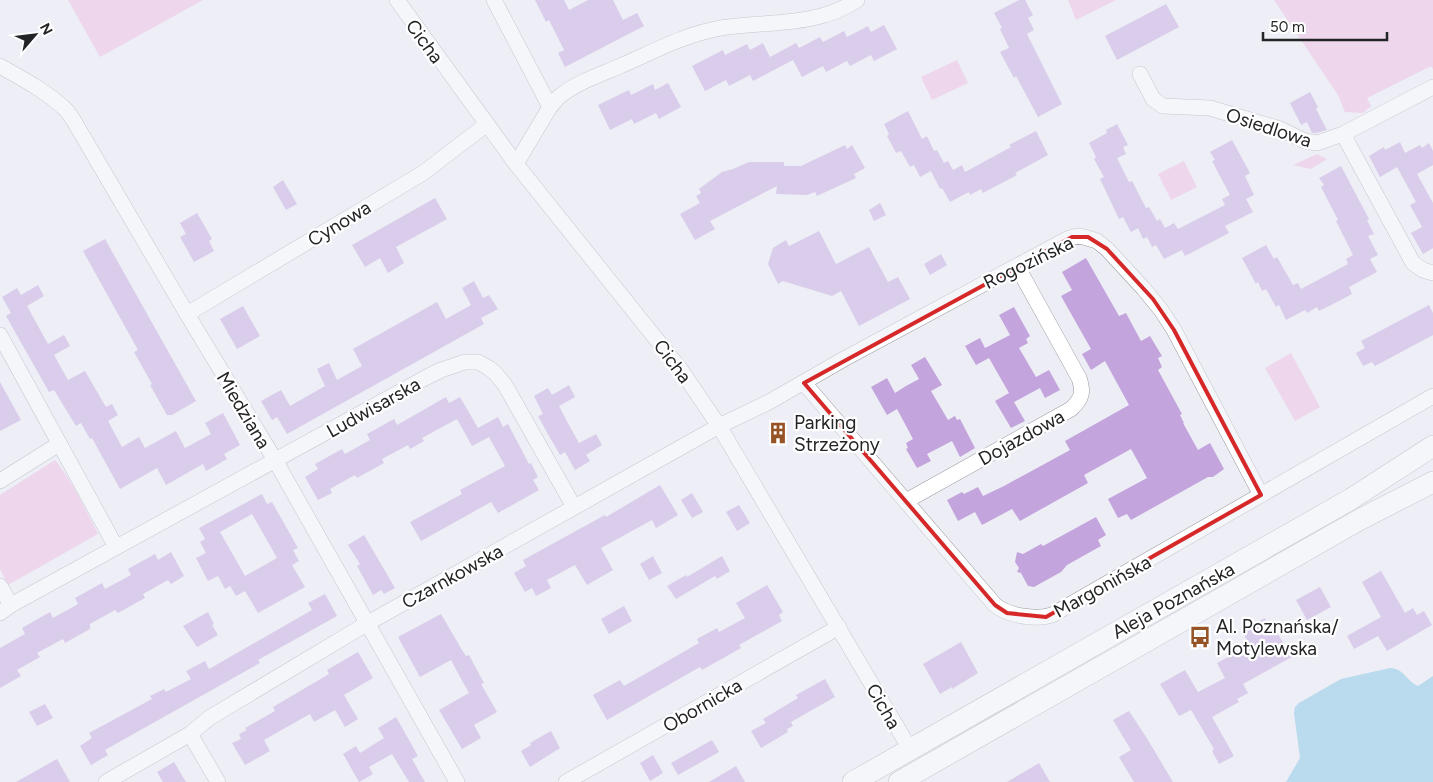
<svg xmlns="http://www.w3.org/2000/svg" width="1433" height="782" font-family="Figtree,sans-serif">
  <rect width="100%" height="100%" fill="#edeef5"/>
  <g fill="#efb9e2">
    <path d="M68,0H203L100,57Z"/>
    <path d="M1068,0H1116L1076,20Z"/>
    <path d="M1274,0H1433V69L1431,66L1367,98L1371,106L1363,113L1345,112L1338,95Z"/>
    <path d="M957,60L968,83L932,100L921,77Z"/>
    <path d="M1317,154L1327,159L1311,169L1293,165Z"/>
    <path d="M1184,161L1197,187L1171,200L1158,174Z"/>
    <path d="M1291,353L1320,407L1295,421L1265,368Z"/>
    <path d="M55,460C73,482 85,509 98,534L8,585L0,569V495Z"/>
  </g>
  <path fill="#7dc1e5" d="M1390,668C1405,669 1406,681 1418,686L1433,676V782H1286L1300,758L1294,713L1295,707L1299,703L1341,679Z"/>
  <g fill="#c3a4dd" fill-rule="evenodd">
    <path d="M535,0H564L569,10L588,0H613L623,20L637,13L644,26L565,67L558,53L564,50L549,20L546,22Z"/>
    <path d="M1019,0H1025L1033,15L1028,18L1034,30L1027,34L1062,104L1038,117L1016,76L1014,78L1000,52L1009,48L1000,29L1002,28L994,13Z"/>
    <path d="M1166,4L1179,27L1117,60L1105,36Z"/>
    <path d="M884,25L897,49L874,61L871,55L850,66L847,61L826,72L823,66L802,77L793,60L753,81L750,75L729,86L726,80L705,91L692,66L723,50L725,55L747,44L750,50L763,43L770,57L796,43L799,48L820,37L823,42L844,31L847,37L868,26L871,32Z"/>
    <path d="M668,83L681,107L659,119L656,113L634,124L632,119L610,130L598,105L629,90L631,95L653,84L655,90Z"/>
    <path d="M1310,92L1318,107L1316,109L1327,130L1316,133H1312L1307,122L1301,125L1290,103Z"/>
    <path d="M908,111L922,139L927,136L934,151L937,150L944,163L948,161L953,170L962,165L965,172L1011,147L1009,145L1036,131L1048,155L1015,173L1017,175L983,193L981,189L970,195L969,192L950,202L942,188L940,189L931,171L920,177L914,165L910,167L901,151L896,153L887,136L889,134L884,124Z"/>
    <path d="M1117,124L1128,145L1123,147L1126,154L1117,158L1129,182L1132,181L1146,208L1149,207L1157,221L1160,219L1165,228L1174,223L1178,229L1225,205L1222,199L1230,195L1212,161L1215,160L1210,152L1232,140L1250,173L1245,176L1254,195L1246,199L1253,212L1225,226L1229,233L1210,243L1185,256L1182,250L1164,259L1156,245L1152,247L1147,237L1143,239L1138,228L1131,232L1123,217L1119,219L1100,179L1104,177L1094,159L1096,157L1089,143L1107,133L1106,130Z"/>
    <path d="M1400,142L1405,153L1420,145L1422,148L1429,143L1433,151V165L1417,174L1433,203V248L1423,254L1411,233L1422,227L1410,205L1416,202L1397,167L1380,177L1369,156L1384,147L1385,150Z"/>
    <path d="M845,145L847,149L852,145L865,168L854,174L856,178L817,196L815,192L807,195L776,194L777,186L710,221L715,229L695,240L680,214L700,203L696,196L701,193L699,189L722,172L733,169L749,162H784V166H801Z"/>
    <path d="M1341,166L1369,219L1367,220L1374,234L1368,236L1378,255L1370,259L1377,272L1349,287L1352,294L1339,301L1319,311L1317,307L1307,313L1305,310L1286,320L1279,305L1276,307L1266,289L1262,291L1258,282L1256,284L1242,258L1266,245L1274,259L1277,257L1293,285L1298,283L1301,289L1348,264L1346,259L1353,255L1336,221L1338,220L1321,187L1324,185L1319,178Z"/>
    <path d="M283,180L297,204L286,210L273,187Z"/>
    <path d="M435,198L447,219L396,247L404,263L388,273L380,258L365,267L352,245Z"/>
    <path d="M880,203L886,215L874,221L869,210Z"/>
    <path d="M197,213L212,239L209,241L214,251L194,262L180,237L186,234L180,223Z"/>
    <path d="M819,231L836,264L869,247L888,282L898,277L910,299L859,326L841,291L832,296L783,281L778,284L768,264L773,248L786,240L789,246Z"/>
    <path d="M105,239L196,401L172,415H167L150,385L152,384L134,352L138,350L83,251Z"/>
    <path d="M941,254L947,265L930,275L924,264Z"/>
    <path d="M1086,258L1119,316L1126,313L1141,341L1150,336L1162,356L1158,358L1162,367L1158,370L1182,414L1180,415L1184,423H1183L1198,450L1210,443L1224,469L1213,477H1208L1131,520L1127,514L1118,518L1108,499L1147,478L1131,449L1084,475L1088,483L1020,521L1012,509L982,525L975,512L958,521L947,500L962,492L964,494L978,487L983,496L1004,486L1070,450L1065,441L1129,405L1105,361L1091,370L1082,354L1091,349L1061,296L1072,290L1062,272Z"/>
    <path d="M474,281L483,298L489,295L498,309L481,318L484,324L287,434L277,417L272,420L261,401L281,390L290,406L325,386L317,369L329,363L337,380L362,366L353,349L437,302L446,319L471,305L462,288Z"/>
    <path d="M38,285L44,296L27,306L48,344L64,335L70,346L54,355L68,380L85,371L106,407L112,404L118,415L108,421L122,447L139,437L145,448L176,431L185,448L211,434L205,423L223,413L240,445L224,454L227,459L206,471L203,464L166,485L157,468L120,489L92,438L90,439L81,423L76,426L54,390L49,392L6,316L11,313L2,297L17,288L21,295Z"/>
    <path d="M1429,305L1433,313V335L1375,366L1372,362L1363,366L1356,353L1365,348L1361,341Z"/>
    <path d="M243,306L260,336L237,349L220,319Z"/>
    <path d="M1014,307L1030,336L1026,339L1028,343L1019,348L1036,377L1049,370L1060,390L1045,398L1040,388L1014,402L1025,421L1011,428L995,401L1009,393L989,358L976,365L965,346L980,338L985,348L1010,335L999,315Z"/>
    <path d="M925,357L942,385L931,391L948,420L955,416L957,420L960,419L975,448L960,457L952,441L927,454L931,461L917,468L906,449L908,448L906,443L913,439L897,409L887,415L871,387L887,378L895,393L906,386L919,379L911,365Z"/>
    <path d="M0,382L21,420L0,431Z"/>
    <path d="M569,385L575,397L559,406L569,425L579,443L596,434L602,445L586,455L590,461L575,470L565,452L560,455L549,436L538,416L543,414L534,396L548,388L552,395Z"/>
    <path d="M446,397L449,403L460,397L478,428L498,417L503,427L508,424L529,464L531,463L538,477L533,480L539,490L498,513L491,502L421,541L410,522L462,494L460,490L505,466L489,437L472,446L457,419L422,438L424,441L410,449L408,445L382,459L384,463L357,478L355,475L330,489L332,493L318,500L305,477L318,469L315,464L342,449L345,454L370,440L367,434L394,419L397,425Z"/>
    <path d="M782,423L788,434L775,442L769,431Z"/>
    <path d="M660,485L678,515L656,528L652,520L601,548L613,570L587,585L575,565L547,580L551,588L536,596L532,588L525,592L514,573L526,566L523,560L605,515L606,517Z"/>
    <path d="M692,493L703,512L692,518L681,500Z"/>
    <path d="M262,494L267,504L272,502L298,548L293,550L299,561L292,565L305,587L258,613L245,591L236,596L230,586L225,589L218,576L208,581L196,558L206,553L200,542L205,539L199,528ZM252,514L277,558L245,576L220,532Z"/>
    <path d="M739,505L750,523L737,531L726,512Z"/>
    <path d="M1096,517L1106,535L1098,540L1101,546L1067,565L1061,572L1034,587L1028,586L1021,573L1017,572L1019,568L1015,562L1017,552L1023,554L1041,544L1043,546Z"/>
    <path d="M364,535L395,588L384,594L381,590L373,595L357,566L360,564L348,545Z"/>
    <path d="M171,552L184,576L171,584L168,580L143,594L145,598L118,613L115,610L90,624V629L65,643L63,639L37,653L40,657L17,670L21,676L0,688V648L25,634L22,628L50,612L53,618L78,604L75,598L102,583L105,589L131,575L128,569L155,554L158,560Z"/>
    <path d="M653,556L662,573L649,580L640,564Z"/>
    <path d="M722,556L730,571L717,579L715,576L676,599L667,586L686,575L687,577Z"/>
    <path d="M1381,571L1405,613L1413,608L1417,615L1424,611L1432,625L1387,651L1378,636L1354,649L1347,636L1381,617L1362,582Z"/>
    <path d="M767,585L783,612L779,615L782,621L739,645L741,648L702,670L700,667L607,720L593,695L620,680L624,686L699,643L697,639L717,628L719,632L745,618L736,603Z"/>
    <path d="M1320,587L1331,607L1307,620L1296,600Z"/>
    <path d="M325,594L337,616L258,660L260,663L105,750L108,755L91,765L80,746L92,738L89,733L152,699L150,696L164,689L166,692L191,679L186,671L205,661L209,669L312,610L308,603Z"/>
    <path d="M624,606L632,621L609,634L601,619Z"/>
    <path d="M208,612L214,624L212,625L218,635L197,647L183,626Z"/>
    <path d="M441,614L462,650L466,656L469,655L484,683L481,684L497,712L474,725L481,738L462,749L439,710L469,693L460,677L451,660L420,677L398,637Z"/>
    <path d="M1265,618L1270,627L1273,626L1292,657L1243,684L1248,693L1237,699L1239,702L1212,717L1234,756L1219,764L1212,751L1214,749L1191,710L1179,716L1160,684L1185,670L1198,692L1225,678L1217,663L1250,646L1242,631Z"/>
    <path d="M961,642L978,673L952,689V687L940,694L923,664Z"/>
    <path d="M358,652L373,678L344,695L358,719L345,727L335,710L314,722L310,714L264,740L270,751L245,765L232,743L241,739L239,734L247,730L245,728L275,711L273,707L329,674L327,670Z"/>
    <path d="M825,679L835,697L791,722L793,726L787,729L788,732L761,748L751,731L766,723L763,719L798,698L796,695Z"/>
    <path d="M45,704L53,718L37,726L29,712Z"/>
    <path d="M1129,711L1148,740L1173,782H1134L1119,757L1131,750L1113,720Z"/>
    <path d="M396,717L418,756L412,759L425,782H409L392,754L369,767L373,774L359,782L343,754L356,746L360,753L384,738L378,728Z"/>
    <path d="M551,731L560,748L530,767L521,751L531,745L530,743Z"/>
    <path d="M712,740L719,752L678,775L671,763Z"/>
    <path d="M653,755L663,773L650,781L640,763Z"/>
    <path d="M57,759L70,782H16Z"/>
    <path d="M174,762L186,782H163L157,772Z"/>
    <path d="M1039,763L1050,782H1007Z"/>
    <path d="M736,766L745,782H709Z"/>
  </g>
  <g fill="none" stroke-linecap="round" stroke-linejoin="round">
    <g stroke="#98989f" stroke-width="16">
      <g id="street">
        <path d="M397,0L516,164L681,370L719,426L910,749"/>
        <path d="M494,0L550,107L516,164"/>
        <path d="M0,66C23,79 48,92 67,111C71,116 75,122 78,128L187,314L275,460L457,782"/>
        <path d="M1140,74L1153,99L1163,106L1210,108L1280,129L1305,141L1317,143L1343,134L1433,87"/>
        <path d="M550,107C553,104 556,99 560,96C576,83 599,75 618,67C651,53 685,34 721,28C765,21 818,27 857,0"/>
        <path d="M1343,134L1413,263L1423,270L1433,273"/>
        <path d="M187,314L423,173L487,124"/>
        <path d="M0,335L116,547"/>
        <path d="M804,383L995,605C1009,616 1035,620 1052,615L1433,396"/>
        <path d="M0,481L59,444"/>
        <path d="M906,501L1071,409C1082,399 1084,392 1079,378L1017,266"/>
        <path d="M0,586L11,605"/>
        <path d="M0,613L11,605L425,378L441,370L465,362H478L489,368L496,374L505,385L574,507"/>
        <path d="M190,734L218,782"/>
        <path d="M106,782L190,734L209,718L368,623L719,426L769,402L844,359L1067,239L1077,236L1084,237L1097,241L1107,249L1143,288L1161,310L1174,330L1261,495"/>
        <path d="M566,782L839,627"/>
      </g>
    </g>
    <g stroke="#98989f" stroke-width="22">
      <g id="secondary">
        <path d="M853,782L1351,499L1433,446"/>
        <path d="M899,782L1359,520L1433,482"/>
      </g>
    </g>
    <use href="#street" stroke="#fff" stroke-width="15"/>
    <use href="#secondary" stroke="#fff" stroke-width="21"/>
  </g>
  <path d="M0 0H1433V782H0ZM1072,237H1088L1107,249L1153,299L1174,330L1261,495L1046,617L1007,613L995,605L804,383Z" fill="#edeef5" fill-opacity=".55" fill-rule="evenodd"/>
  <path fill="none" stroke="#d62828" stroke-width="4" stroke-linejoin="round" d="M1072,237H1088L1107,249L1153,299L1174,330L1261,495L1046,617L1007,613L995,605L804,383Z"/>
  <defs>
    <g id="building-bare" transform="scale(1.725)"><path d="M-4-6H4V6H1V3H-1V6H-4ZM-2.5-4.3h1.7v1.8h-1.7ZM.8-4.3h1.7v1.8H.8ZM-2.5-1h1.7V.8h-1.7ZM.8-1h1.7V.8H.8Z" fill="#965325" stroke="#fff" stroke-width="2.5" paint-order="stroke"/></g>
    <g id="bus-bare" transform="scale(1.725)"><path d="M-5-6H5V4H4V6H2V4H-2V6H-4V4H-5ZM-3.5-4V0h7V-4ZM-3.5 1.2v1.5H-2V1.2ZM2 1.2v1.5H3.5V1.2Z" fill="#965325" stroke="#fff" stroke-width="2.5" paint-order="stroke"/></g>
  </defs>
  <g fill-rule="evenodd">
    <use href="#building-bare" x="778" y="433"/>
    <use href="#bus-bare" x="1200" y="637"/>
  </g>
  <g text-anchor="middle" stroke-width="4.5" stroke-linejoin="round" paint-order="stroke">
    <g font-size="19" fill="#232426" stroke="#fff">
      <text transform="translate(425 41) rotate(54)" y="7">Cicha</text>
      <text transform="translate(1269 127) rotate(18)" y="7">Osiedlowa</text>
      <text transform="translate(339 223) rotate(-31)" y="7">Cynowa</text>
      <text transform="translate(1028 262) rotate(-26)" y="7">Rogozińska</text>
      <text transform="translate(673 361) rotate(53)" y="7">Cicha</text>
      <text transform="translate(373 407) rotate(-29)" y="7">Ludwisarska</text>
      <text transform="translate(244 410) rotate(59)" y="7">Miedziana</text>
      <text transform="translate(1021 437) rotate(-29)" y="7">Dojazdowa</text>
      <text transform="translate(452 576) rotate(-29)" y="7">Czarnkowska</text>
      <text transform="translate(1102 586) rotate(-29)" y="7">Margonińska</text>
      <text transform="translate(1173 600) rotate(-29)" y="7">Aleja Poznańska</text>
      <text transform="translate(702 705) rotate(-30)" y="7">Obornicka</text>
      <text transform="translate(884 706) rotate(60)" y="7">Cicha</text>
    </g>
    <g font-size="19" fill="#232426" stroke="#fff" text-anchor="start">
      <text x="794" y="429">Parking<tspan x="794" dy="22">Strzeżony</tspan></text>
      <text x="1216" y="633">Al. Poznańska/<tspan x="1216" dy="22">Motylewska</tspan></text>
    </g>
  </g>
  <g transform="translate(35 35) rotate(62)" stroke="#ffffff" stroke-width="4" paint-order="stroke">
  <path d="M0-4L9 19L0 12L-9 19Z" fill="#232426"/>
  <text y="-8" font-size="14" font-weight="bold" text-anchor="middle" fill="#232426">N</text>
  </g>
  <path d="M1263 32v8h124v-8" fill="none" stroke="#232426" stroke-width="2.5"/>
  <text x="1270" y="32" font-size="15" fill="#232426" stroke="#ffffff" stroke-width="4" paint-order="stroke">50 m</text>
</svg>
